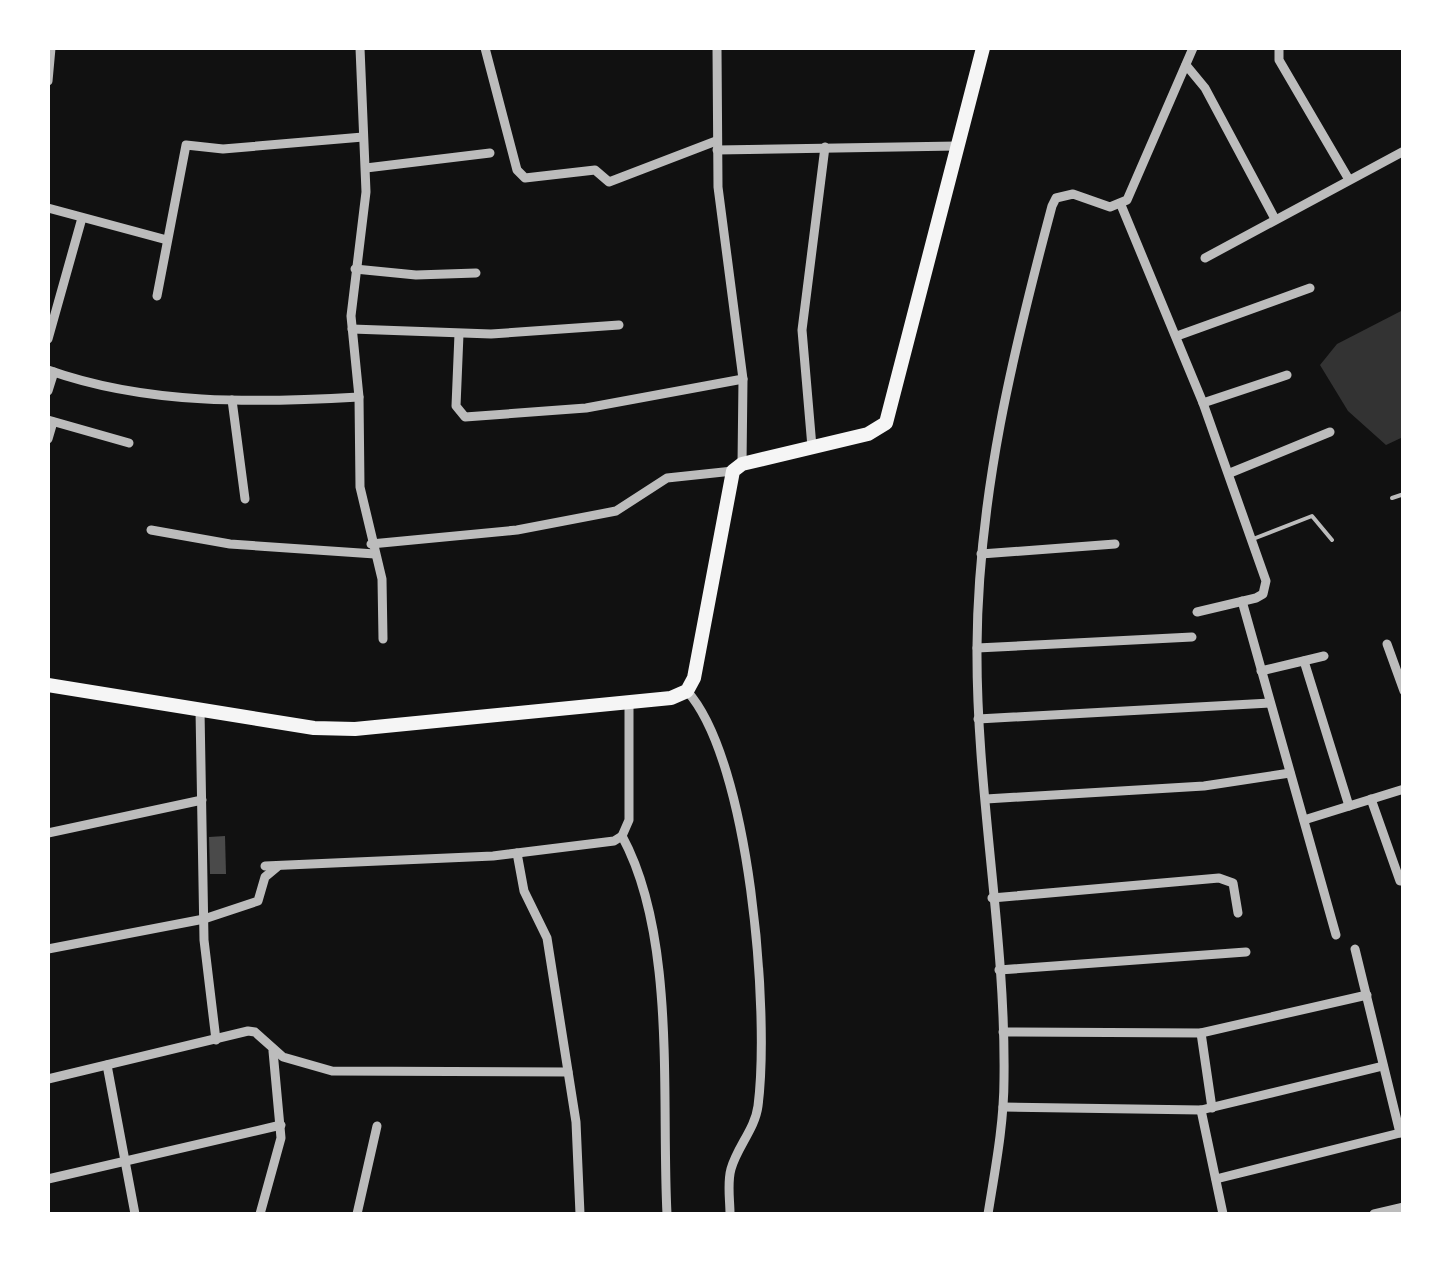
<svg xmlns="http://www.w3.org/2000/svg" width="1451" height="1262" font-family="'Fira Sans',sans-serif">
  <rect width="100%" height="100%" fill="#111"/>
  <path fill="#333" d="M1403,310V437L1386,445L1348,411L1320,365L1337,344Z"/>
  <path fill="#4a4a4a" d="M225,836L226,874H210L209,837Z"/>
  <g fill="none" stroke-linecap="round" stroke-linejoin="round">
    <g stroke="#bcbcbc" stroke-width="4">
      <path d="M1392,498L1404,494"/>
      <path d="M1253,539L1312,516L1332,540"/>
    </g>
    <g stroke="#bcbcbc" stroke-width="9">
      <path d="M360,48L366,192L351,316L359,397L360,487L382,579L383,639"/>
      <path d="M485,48L517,170L525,178L595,170L609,182L716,141"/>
      <path d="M717,48L718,187L743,379L742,464"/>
      <path d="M1279,48V60L1348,178"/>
      <path d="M1186,65L1205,88L1275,219"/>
      <path d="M48,81L51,48"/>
      <path d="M717,150L957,146"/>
      <path d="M366,168L490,153"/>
      <path d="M1121,205L1203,403L1266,581L1263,594L1256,598L1197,612"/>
      <path d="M48,208L167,240"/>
      <path d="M1205,258L1404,151"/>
      <path d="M355,269L416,275L476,273"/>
      <path d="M157,296L186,145L223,149L363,137"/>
      <path d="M352,329L491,334L619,325"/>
      <path d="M459,334L456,406L465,417L586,408L743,379"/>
      <path d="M1177,336L1310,288"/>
      <path d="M48,339L82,218"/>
      <path d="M48,370C146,405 256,403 359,397"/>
      <path d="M48,391L54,372"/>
      <path d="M232,400L245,499"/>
      <path d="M1203,403L1287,375"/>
      <path d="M48,420L129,443"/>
      <path d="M48,439L53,422"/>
      <path d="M812,447L802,330L825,147"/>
      <path d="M1230,473L1330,432"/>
      <path d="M151,530L230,544L375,554"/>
      <path d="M371,544L517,530L616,511L667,478L733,471"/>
      <path d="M981,554L1115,544"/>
      <path d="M1242,601L1336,935"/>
      <path d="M1387,644L1404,691"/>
      <path d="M977,648L1192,637"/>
      <path d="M1304,661L1349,806"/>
      <path d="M1261,671L1324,656"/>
      <path d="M687,691C750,761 770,1012 758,1106C755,1129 737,1147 731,1169C727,1183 730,1200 730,1214"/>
      <path d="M200,710L204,940L216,1040"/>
      <path d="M978,719L1270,703"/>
      <path d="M986,799L1204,786L1290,773"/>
      <path d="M1371,799L1400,881"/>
      <path d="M1304,820L1404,789"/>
      <path d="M48,833L202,800"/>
      <path d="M622,836C677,937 661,1099 667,1214"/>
      <path d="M517,853L524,891L547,938L576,1122L580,1214"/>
      <path d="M265,866L493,856L614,841L622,836L629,820V703"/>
      <path d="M992,898L1219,878L1233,883L1238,913"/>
      <path d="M48,949L204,919L258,901L265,877L277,867"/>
      <path d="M1355,949L1400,1133"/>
      <path d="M999,970L1246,952"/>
      <path d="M1003,1032L1201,1033L1367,995"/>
      <path d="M1201,1033L1212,1108"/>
      <path d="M107,1065L135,1214"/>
      <path d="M48,1079L248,1031L255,1032L283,1057L332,1071L568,1072"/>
      <path d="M1003,1107L1201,1110L1383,1066"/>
      <path d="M1201,1110L1223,1214"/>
      <path d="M48,1179L281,1125"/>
      <path d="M1216,1179L1404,1132"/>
      <path d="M260,1214L281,1138L273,1051"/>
      <path d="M357,1214L377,1126"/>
      <path d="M988,1214C995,1170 1004,1124 1004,1079C1006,935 976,791 977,647C978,495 1013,352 1052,206L1056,198L1073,194L1110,207L1127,200L1193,48"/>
      <path d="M1374,1214L1404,1207"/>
    </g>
    <path stroke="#f5f5f5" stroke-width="14" d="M48,685L314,728L355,729L671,698L687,691L694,678L733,471L742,464L868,434L886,423L983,48"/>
  </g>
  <rect width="1451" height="1262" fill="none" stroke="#ffffff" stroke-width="100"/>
</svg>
